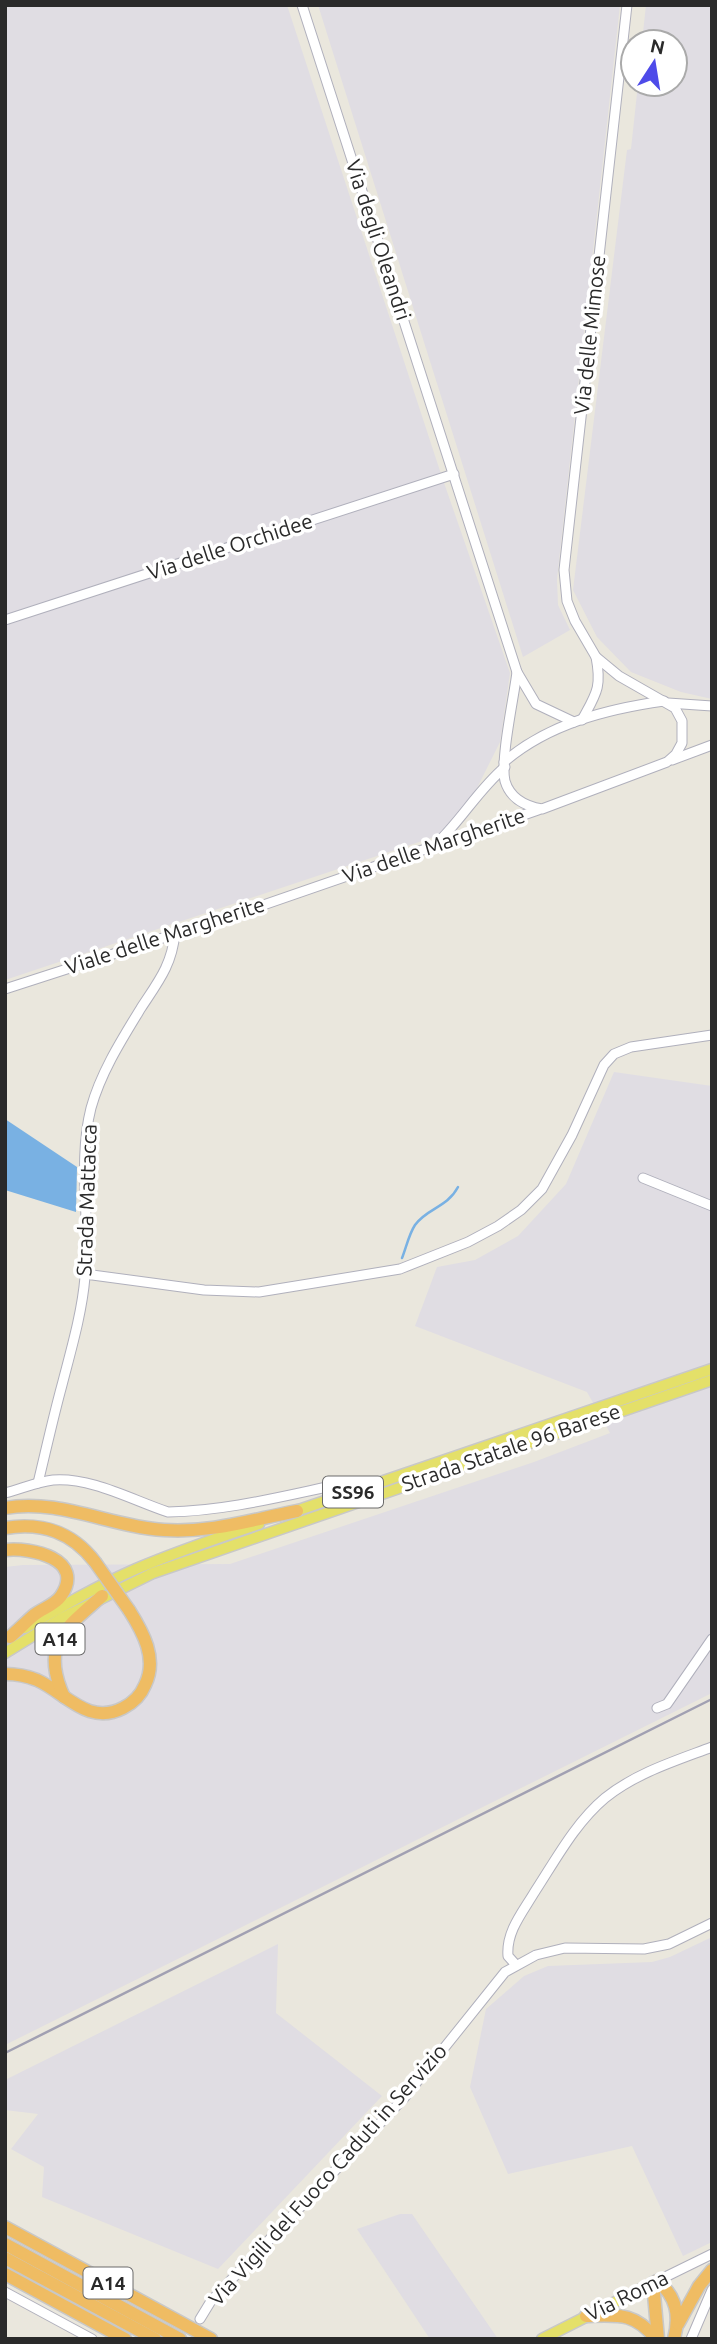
<svg xmlns="http://www.w3.org/2000/svg" width="717" height="2344" font-family="Ubuntu,sans-serif">
  <rect width="100%" height="100%" fill="#eae7dd"/>
  <g fill="#e0dde3">
    <path d="M5,5H287L442,477L510,673L500,742L474,794L440,835L5,980Z"/>
    <path d="M318,5H620L557,579L558,605L570,630L523,657Z"/>
    <path d="M646,5H712V699L681,692L631,672L597,637L573,590L627,150L631,149L638,84H675V42H642Z"/>
    <path d="M614,1072L712,1086V1693L5,2045V1567L23,1565L230,1564L534,1462L610,1433L587,1392L415,1326L437,1267L475,1260L518,1236L566,1184Z"/>
    <path d="M712,1937V2242L683,2256L632,2146L508,2174L470,2087L486,2009L524,1976L548,1966L652,1962L670,1957Z"/>
    <path d="M278,1944L276,2013L382,2096L218,2269L42,2197L44,2167L11,2149L38,2114L5,2110V2080Z"/>
    <path d="M400,2214H412L498,2339H430L357,2229Z"/>
  </g>
  <path fill="#79b1e3" d="M5,1119L77,1167L76,1212L5,1190Z"/>
  <g fill="none" stroke-linecap="round" stroke-linejoin="round">
    <path stroke="#79b1e3" stroke-width="2.5" d="M402,1258C406,1248 409,1234 415,1225C427,1208 447,1208 458,1187"/>
    <g stroke="#b0b0bc" stroke-width="11">
      <g id="minor">
        <path d="M302,5L517,672L536,704L574,722"/>
        <path d="M5,620L454,474"/>
        <path d="M517,672C514,697 500,760 505,781C510,798 525,806 542,809L667,762L676,754L682,743V721L675,708L619,676L596,657L575,621L567,601L564,570L627,5"/>
        <path d="M668,703L712,706"/>
        <path d="M582,720C596,694 602,688 596,657"/>
        <path d="M672,760L712,745"/>
        <path d="M504,762C548,724 607,709 664,701"/>
        <path d="M438,842C462,819 479,789 505,767"/>
        <path d="M5,989L243,912L538,810"/>
        <path d="M643,1178L712,1206"/>
        <path d="M85,1274L204,1290L259,1292L400,1269L468,1242L498,1226L521,1210L542,1189L572,1135L604,1065L614,1054L631,1047L712,1035"/>
        <path d="M38,1483C46,1450 53,1418 62,1385C71,1350 82,1313 85,1277C91,1221 77,1163 91,1108C101,1072 122,1039 141,1008C158,982 172,965 175,933"/>
        <path d="M5,1493C21,1489 36,1482 53,1480C91,1477 132,1500 168,1512C228,1511 287,1495 346,1483H355L358,1490"/>
        <path d="M657,1708L667,1704L712,1639"/>
        <path d="M516,1965L508,1956C506,1932 522,1913 534,1893C555,1861 575,1823 605,1798C636,1773 675,1761 712,1747"/>
        <path d="M657,2281L712,2254"/>
        <path d="M5,2292L92,2339"/>
        <path d="M200,2319L211,2301L404,2098L505,1972L536,1955L565,1948L644,1949L669,1944L712,1923"/>
        <path d="M691,2339L712,2290"/>
      </g>
    </g>
    <g stroke="#c8c8c8" stroke-width="13">
      <g id="major">
        <path d="M290,1513L712,1369"/>
        <path d="M25,1628C61,1607 97,1586 136,1569C176,1552 217,1538 259,1524"/>
        <path d="M5,1653L62,1618L153,1573L712,1380"/>
        <path d="M542,2339L657,2281"/>
      </g>
    </g>
    <g stroke="#c8c8c8" stroke-width="15">
      <g id="highway">
        <path d="M5,1508C59,1498 111,1527 164,1530C212,1533 250,1520 297,1511"/>
        <path d="M5,1528C43,1522 72,1532 95,1562"/>
        <path d="M5,1550C31,1547 86,1559 61,1596C55,1605 43,1608 34,1615C26,1622 18,1630 10,1637"/>
        <path d="M5,1674C16,1674 27,1676 37,1680C66,1693 88,1726 123,1708C133,1703 141,1695 145,1685C158,1659 143,1632 129,1610"/>
        <path d="M64,1697C40,1644 65,1629 102,1596"/>
        <path d="M5,2227L211,2339"/>
        <path d="M5,2244L180,2339"/>
        <path d="M5,2258L155,2339"/>
        <path d="M5,2274L125,2339"/>
        <path d="M657,2281C677,2296 680,2316 674,2339"/>
        <path d="M653,2283L658,2339"/>
        <path d="M586,2316C618,2315 635,2312 656,2339"/>
        <path d="M678,2324L699,2286L712,2270"/>
      </g>
    </g>
    <use href="#minor" stroke="#fff" stroke-width="9"/>
    <use href="#major" stroke="#e4e069" stroke-width="10"/>
    <use href="#highway" stroke="#efbc63" stroke-width="12"/>
    <path stroke="#a1a0b2" stroke-width="2.5" d="M5,2053L712,1699"/>
    <g stroke="#c8c8c8" stroke-width="15" stroke-linecap="butt">
      <path id="highway-bridge" d="M95,1562L129,1610"/>
    </g>
    <use href="#highway-bridge" stroke="#efbc63" stroke-width="12"/>
  </g>
  <g text-anchor="middle" stroke-width="7" stroke-linejoin="round" paint-order="stroke">
    <g fill="#fff" stroke="#6a6a6a" stroke-width="2">
      <rect x="323" y="1476.5" width="60" height="31" rx="5"/>
      <rect x="35.5" y="1623.5" width="49" height="31" rx="5"/>
      <rect x="83.5" y="2267.5" width="49" height="31" rx="5"/>
    </g>
    <g font-size="19" font-weight="bold" fill="#2a2a2a">
      <text x="353" y="1499">SS96</text>
      <text x="60" y="1646">A14</text>
      <text x="108" y="2290">A14</text>
    </g>
    <g font-size="21" fill="#2a2a2a" stroke="#fff">
      <text transform="translate(378 240) rotate(72)" y="7">Via degli Oleandri</text>
      <text transform="translate(590 335) rotate(-84)" y="7">Via delle Mimose</text>
      <text transform="translate(230 547) rotate(-18)" y="7">Via delle Orchidee</text>
      <text transform="translate(434 846) rotate(-19)" y="7">Via delle Margherite</text>
      <text transform="translate(165 936) rotate(-18)" y="7">Viale delle Margherite</text>
      <text transform="translate(87 1200) rotate(-88)" y="7">Strada Mattacca</text>
      <text transform="translate(511 1448) rotate(-19)" y="7">Strada Statale 96 Barese</text>
      <text transform="translate(328 2175) rotate(-48)" y="7">Via Vigili del Fuoco Caduti in Servizio</text>
      <text transform="translate(627 2296) rotate(-26)" y="7">Via Roma</text>
    </g>
  </g>
  <rect width="717" height="2344" fill="none" stroke="#2a2a2a" stroke-width="14"/>
  <g transform="translate(654 63) rotate(12)"><circle r="33" fill="#ffffff" stroke="#aaaaaa" stroke-width="2"/>
  <path d="M0-5L12 26L0 18L-12 26Z" fill="#4e4be9"/>
  <text y="-10" font-size="19" font-weight="bold" text-anchor="middle" fill="#2a2a2a">N</text>
  </g>
</svg>
